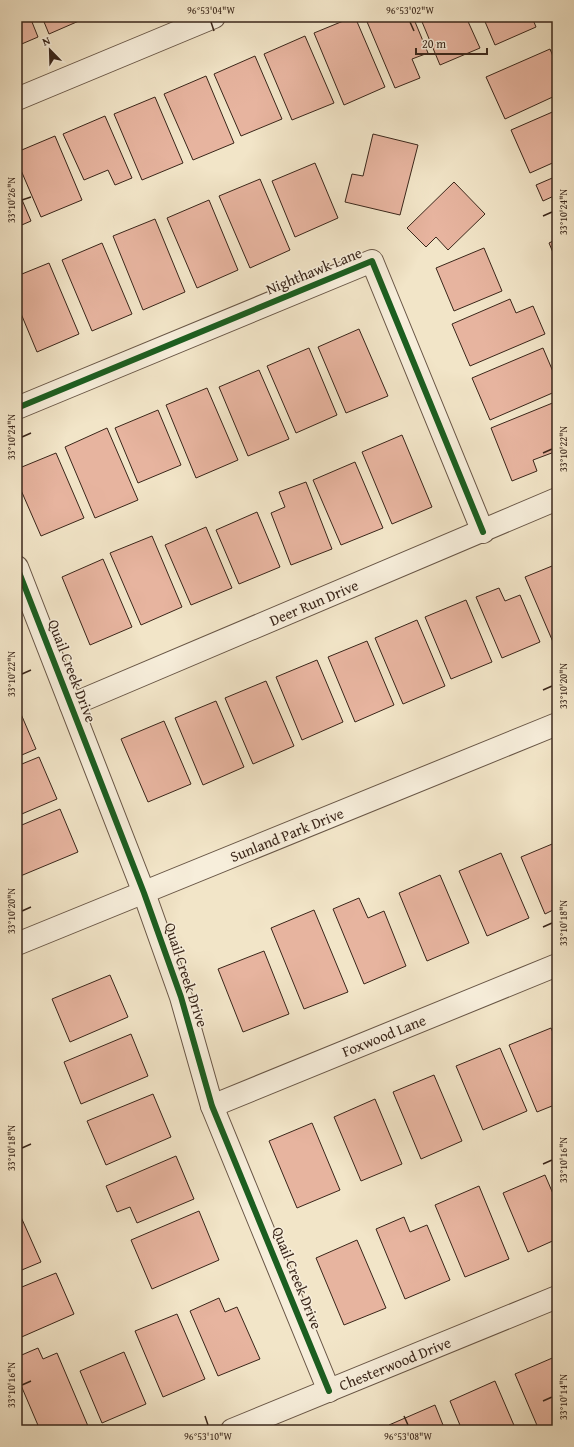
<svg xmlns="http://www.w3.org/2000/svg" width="574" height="1447" font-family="'Gentium Book Plus',serif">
  <rect width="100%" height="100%" fill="#f2e5c8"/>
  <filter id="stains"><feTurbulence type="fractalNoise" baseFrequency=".005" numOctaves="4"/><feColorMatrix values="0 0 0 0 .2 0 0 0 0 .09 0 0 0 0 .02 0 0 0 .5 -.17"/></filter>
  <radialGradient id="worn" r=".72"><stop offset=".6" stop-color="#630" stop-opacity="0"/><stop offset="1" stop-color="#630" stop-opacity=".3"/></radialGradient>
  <g fill="#e7b49f" stroke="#3a261a">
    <path d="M17,17H30L38,37L17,46Z"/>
    <path d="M42,17H88L49,34Z"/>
    <path d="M353,17H355L385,87L344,105L314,33Z"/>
    <path d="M365,17H413L428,53L412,59L420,78L395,88Z"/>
    <path d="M420,17H466L480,48L440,65Z"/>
    <path d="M483,17H532L536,27L495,45Z"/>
    <path d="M305,36L334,103L292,120L264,54Z"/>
    <path d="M550,49L557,66V95L505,119L486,77Z"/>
    <path d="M255,56L282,119L241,136L214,74Z"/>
    <path d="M206,76L234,143L193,160L164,94Z"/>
    <path d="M155,97L183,163L142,180L114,114Z"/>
    <path d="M557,110V161L530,173L511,130Z"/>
    <path d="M105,116L132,178L115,185L108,170L84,180L63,134Z"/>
    <path d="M373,134L418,145L400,215L345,202L352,174L363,176Z"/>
    <path d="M55,136L82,200L41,217L17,161V152Z"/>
    <path d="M315,163L338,218L295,237L272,181Z"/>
    <path d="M557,176V197L556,195L543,201L536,185Z"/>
    <path d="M260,179L290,250L250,268L219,196Z"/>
    <path d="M454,182L485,214L448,250L436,237L426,247L407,228Z"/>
    <path d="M17,188L31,221L17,227Z"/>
    <path d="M209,200L238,270L197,288L167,218Z"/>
    <path d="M155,219L185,292L143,310L113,236Z"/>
    <path d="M557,239V262L549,243Z"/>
    <path d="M102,243L132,314L92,331L62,260Z"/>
    <path d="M484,248L502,291L454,311L436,268Z"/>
    <path d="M49,263L79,334L37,352L17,304V276Z"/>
    <path d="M510,299L516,313L533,306L545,334L470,366L452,324Z"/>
    <path d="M359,329L388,396L346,413L318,347Z"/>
    <path d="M309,348L337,415L296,433L267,366Z"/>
    <path d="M543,348L557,381V391L490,420L472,378Z"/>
    <path d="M259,370L289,439L248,456L219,387Z"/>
    <path d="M207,388L238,460L196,478L166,405Z"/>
    <path d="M555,402L557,408V451L533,460L537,471L512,481L491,428Z"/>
    <path d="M158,410L181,465L138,483L115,428Z"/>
    <path d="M107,428L138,500L95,518L65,447Z"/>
    <path d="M402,435L432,507L392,524L362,452Z"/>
    <path d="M56,453L84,518L41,536L17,481V469Z"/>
    <path d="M355,462L383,528L341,545L313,480Z"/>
    <path d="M306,482L332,549L291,565L271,513L285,507L279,492Z"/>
    <path d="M257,512L280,567L239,584L216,530Z"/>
    <path d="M206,527L232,588L191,605L165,545Z"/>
    <path d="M152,536L182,607L141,625L110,553Z"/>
    <path d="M103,559L132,627L90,645L62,577Z"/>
    <path d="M557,564V648L556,649L525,577Z"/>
    <path d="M499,588L505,601L520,595L540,642L502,658L476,597Z"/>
    <path d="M466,600L492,662L451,679L425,617Z"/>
    <path d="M417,620L445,686L403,704L375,638Z"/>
    <path d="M367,641L394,705L355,722L328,657Z"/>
    <path d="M317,660L343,722L302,740L276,677Z"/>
    <path d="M266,681L294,746L253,764L225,698Z"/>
    <path d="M216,701L244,767L203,785L175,718Z"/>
    <path d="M18,707L36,749L17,757V708Z"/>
    <path d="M164,721L191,784L148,802L121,739Z"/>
    <path d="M39,757L57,799L17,816V766Z"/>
    <path d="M60,809L78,852L18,877L17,827Z"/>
    <path d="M557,842V908L545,914L521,857Z"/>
    <path d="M501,853L529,918L487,936L459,871Z"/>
    <path d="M440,875L469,943L427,961L399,893Z"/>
    <path d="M359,898L368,918L384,911L406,966L364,984L333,909Z"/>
    <path d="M314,910L348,992L304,1009L271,928Z"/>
    <path d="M264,951L289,1014L243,1032L218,969Z"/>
    <path d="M110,975L128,1017L70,1042L52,999Z"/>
    <path d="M551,1028L557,1042V1104L537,1112L509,1045Z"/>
    <path d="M131,1034L148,1076L81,1104L64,1062Z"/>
    <path d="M500,1048L527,1111L483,1130L456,1066Z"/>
    <path d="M434,1075L462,1141L421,1159L393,1092Z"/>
    <path d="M153,1094L171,1137L106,1165L87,1121Z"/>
    <path d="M375,1099L402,1164L361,1181L334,1117Z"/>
    <path d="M312,1123L340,1190L297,1208L269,1141Z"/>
    <path d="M176,1156L194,1199L137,1223L130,1207L117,1212L106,1186Z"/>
    <path d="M545,1175L557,1203V1239L528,1252L503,1193Z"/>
    <path d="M479,1186L509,1259L465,1277L435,1205Z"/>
    <path d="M199,1211L219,1260L152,1289L131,1240Z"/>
    <path d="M21,1217L41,1262L17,1272V1219Z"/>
    <path d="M404,1217L410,1232L427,1225L450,1280L405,1299L376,1229Z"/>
    <path d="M357,1240L386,1308L344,1325L316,1258Z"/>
    <path d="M56,1273L74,1314L17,1339V1289Z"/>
    <path d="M219,1298L225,1312L237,1307L260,1359L218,1376L190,1311Z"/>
    <path d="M177,1314L205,1379L163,1397L135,1331Z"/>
    <path d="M38,1348L43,1359L57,1353L88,1426L79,1430H40L17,1376V1357Z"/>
    <path d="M124,1352L146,1404L102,1423L80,1371Z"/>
    <path d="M557,1356V1430H539L515,1374Z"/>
    <path d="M495,1381L516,1430H462L450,1401Z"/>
    <path d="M435,1405L445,1430H391L389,1425Z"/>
  </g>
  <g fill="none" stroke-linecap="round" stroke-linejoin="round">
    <g stroke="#685646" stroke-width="24">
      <g id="minor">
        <path d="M17,99L214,17"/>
        <path d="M17,408L372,261L483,532"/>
        <path d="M17,567L144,893L181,997L212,1106L329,1391"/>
        <path d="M71,705L557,499"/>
        <path d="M17,944L557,724"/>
        <path d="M212,1106L557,965"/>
        <path d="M232,1430L557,1297"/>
      </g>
    </g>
    <use href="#minor" stroke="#f7eedb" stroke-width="22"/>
    <g stroke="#f7eedb" stroke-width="8">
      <g id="cycleway">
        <path d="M17,408L372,261L483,532"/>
        <path d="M17,567L144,893L181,997L212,1106L329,1391"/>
      </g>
    </g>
    <use href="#cycleway" stroke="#1b5e20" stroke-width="6"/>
  </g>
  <path fill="none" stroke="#3a261a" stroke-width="1.5" d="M211,22L214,31M410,22L414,31M22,200L31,197M543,216L552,212M22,437L31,433M543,453L552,449M22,674L31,670M543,690L552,686M22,911L31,907M543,927L552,923M22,1148L31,1144M543,1164L552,1160M22,1385L31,1381M543,1401L552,1397M205,1416L208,1425M404,1416L408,1425"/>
  <g text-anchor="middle" stroke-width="3" stroke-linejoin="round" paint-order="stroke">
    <g font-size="15" fill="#3a261a" stroke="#f7eedb">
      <text transform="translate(314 271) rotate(-22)" y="5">Nighthawk Lane</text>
      <text transform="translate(314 603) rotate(-23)" y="5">Deer Run Drive</text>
      <text transform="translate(72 671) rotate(69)" y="5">Quail Creek Drive</text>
      <text transform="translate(287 835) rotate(-22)" y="5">Sunland Park Drive</text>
      <text transform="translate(186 975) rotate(72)" y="5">Quail Creek Drive</text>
      <text transform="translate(384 1036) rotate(-22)" y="5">Foxwood Lane</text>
      <text transform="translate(297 1278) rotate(68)" y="5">Quail Creek Drive</text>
      <text transform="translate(395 1364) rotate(-22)" y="5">Chesterwood Drive</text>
    </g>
  </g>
  <rect width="574" height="1447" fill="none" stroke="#f2e5c8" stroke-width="44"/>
  <g transform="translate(50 50) rotate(337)" stroke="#f7eedb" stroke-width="3" paint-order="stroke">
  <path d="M0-3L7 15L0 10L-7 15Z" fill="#3a261a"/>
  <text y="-6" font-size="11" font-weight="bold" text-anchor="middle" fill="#3a261a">N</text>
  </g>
  <path d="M416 48v6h71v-6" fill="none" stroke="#3a261a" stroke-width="2"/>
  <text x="422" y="48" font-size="12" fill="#3a261a" stroke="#f7eedb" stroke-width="3" paint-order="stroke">20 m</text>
  <rect x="22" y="22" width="530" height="1403" fill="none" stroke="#3a261a" stroke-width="1.5"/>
  <g font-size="10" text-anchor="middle" fill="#3a261a">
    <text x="211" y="14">96°53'04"W</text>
    <text x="410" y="14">96°53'02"W</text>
    <text transform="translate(11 200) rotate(-90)" y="4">33°10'26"N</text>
    <text transform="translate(563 212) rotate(-90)" y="4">33°10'24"N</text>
    <text transform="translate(11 437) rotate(-90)" y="4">33°10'24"N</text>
    <text transform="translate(563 449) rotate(-90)" y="4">33°10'22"N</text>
    <text transform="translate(11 674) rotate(-90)" y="4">33°10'22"N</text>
    <text transform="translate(563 686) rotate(-90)" y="4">33°10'20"N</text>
    <text transform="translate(11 911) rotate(-90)" y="4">33°10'20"N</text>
    <text transform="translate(563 923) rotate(-90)" y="4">33°10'18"N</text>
    <text transform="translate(11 1148) rotate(-90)" y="4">33°10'18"N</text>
    <text transform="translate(563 1160) rotate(-90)" y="4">33°10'16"N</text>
    <text transform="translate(11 1385) rotate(-90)" y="4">33°10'16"N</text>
    <text transform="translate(563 1397) rotate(-90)" y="4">33°10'14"N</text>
    <text x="208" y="1440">96°53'10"W</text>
    <text x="408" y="1440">96°53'08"W</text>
  </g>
  <rect width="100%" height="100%" filter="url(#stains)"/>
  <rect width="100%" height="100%" fill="url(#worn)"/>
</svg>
